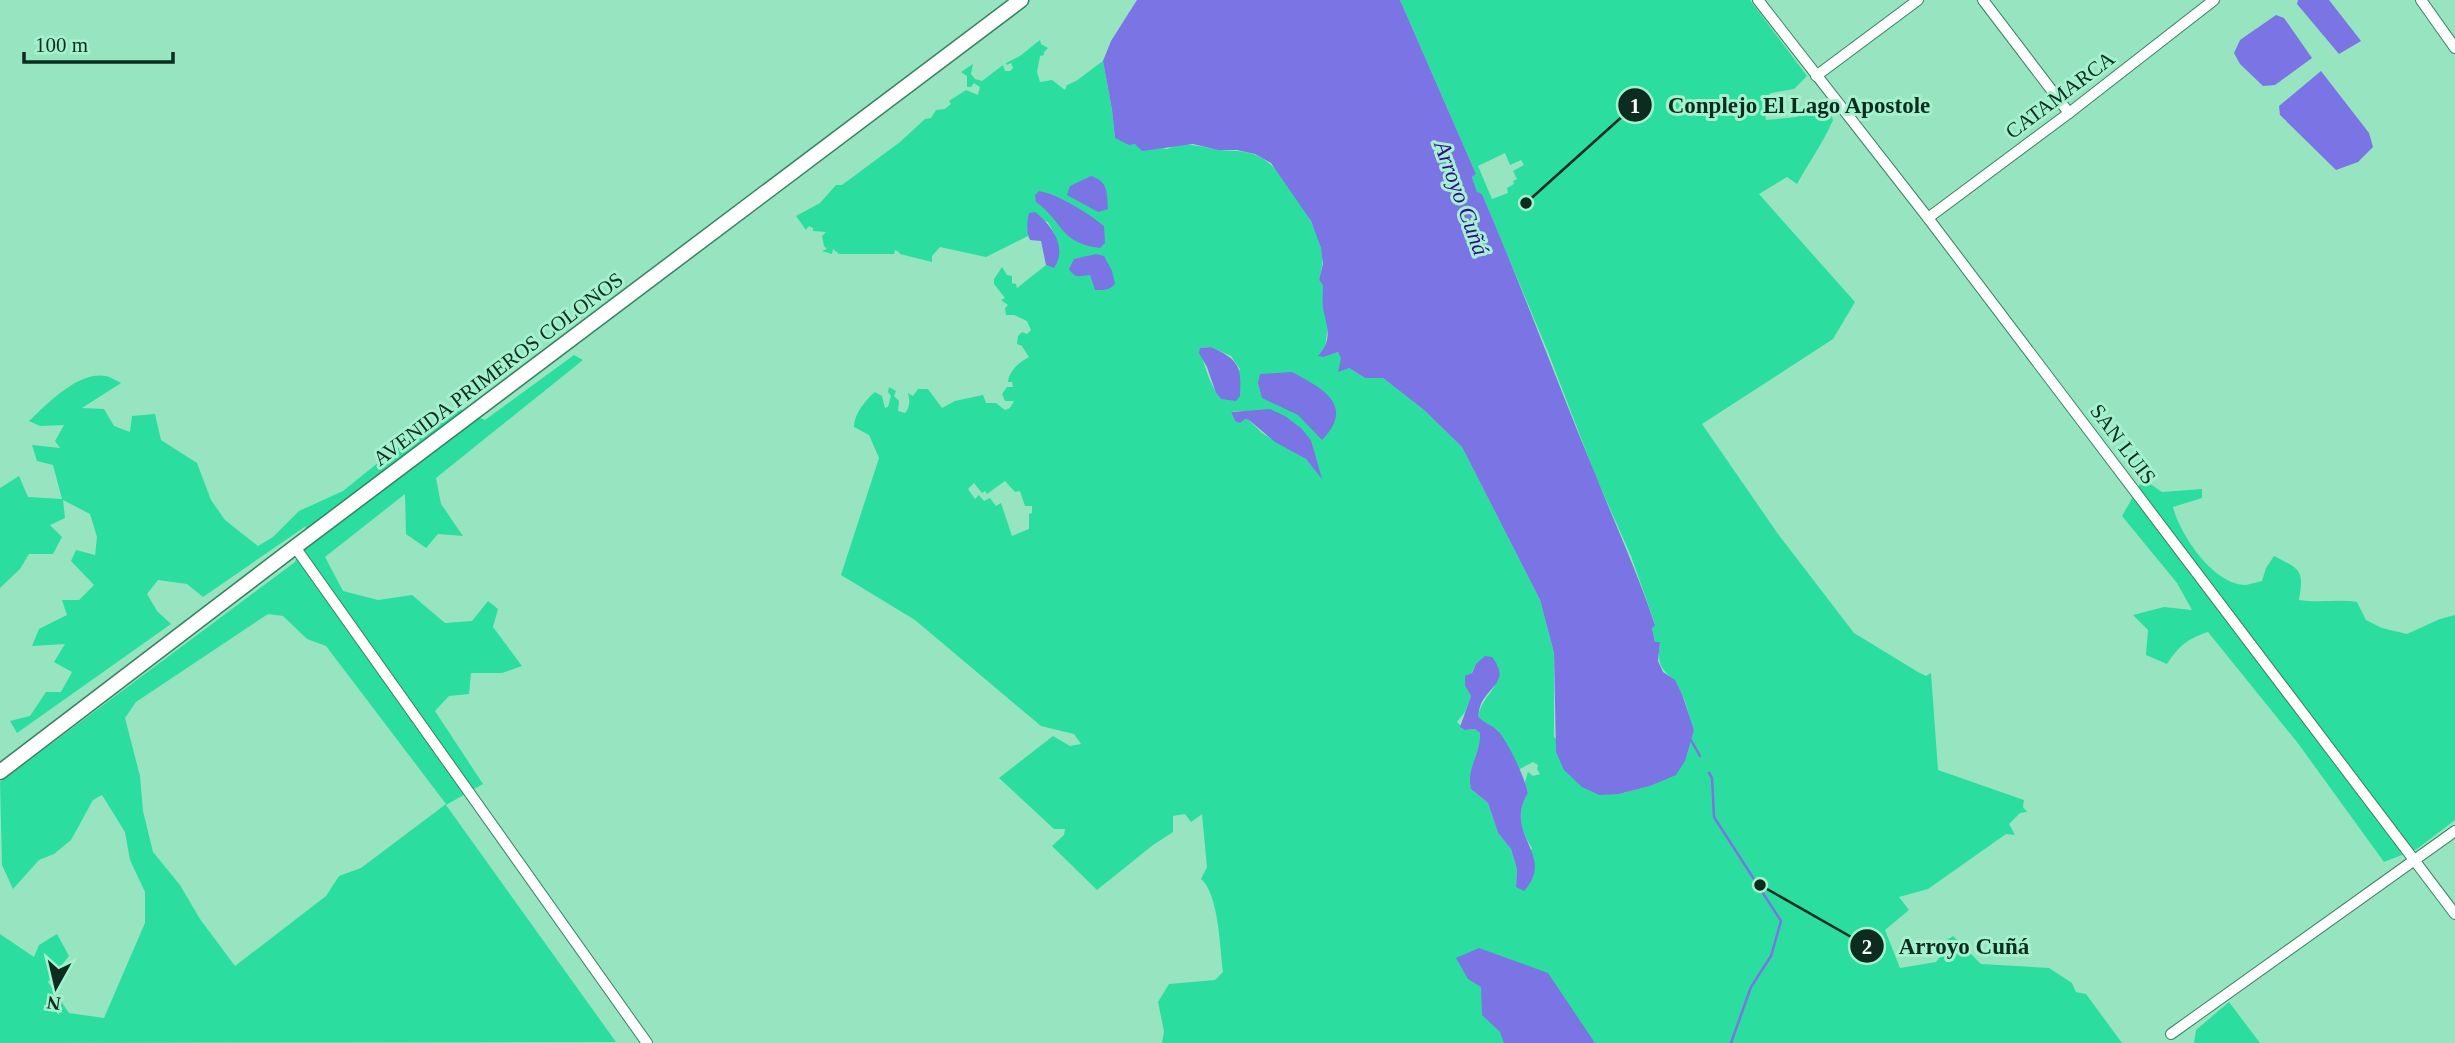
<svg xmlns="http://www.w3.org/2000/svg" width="2455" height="1043" font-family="'Times New Roman',serif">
  <rect width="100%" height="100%" fill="#97e4c0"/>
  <g fill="#2bdea0" fill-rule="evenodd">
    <path d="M1400,0H1750L1807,76L1794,89L1771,93L1763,100L1766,120L1797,117L1807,111L1828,107L1833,120C1823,143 1809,162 1797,184L1787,177L1759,194L1855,302L1833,339L1702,424L1778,534L1854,633L1918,672L1926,676L1931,673L1938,770L2024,800L2023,807L2027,812L2020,813L2009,824L2015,835L2006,834L1928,889L1899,897L1909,910L1885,930L1900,968L1936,962L1945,951L1944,942L1953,936L1981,964L2049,968L2072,983L2076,992L2086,994L2122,1043H1162L1164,1031L1158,1002L1169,984L1215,980L1223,972C1220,949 1219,894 1201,879L1207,867L1202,814L1191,822L1185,814L1173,816V832L1153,845L1097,890L1052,846L1064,835L1065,829H1054L999,778L1053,736L1070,746L1081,744L1074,734L1041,726L915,620L841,575L879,458L869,435L854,427C854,415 865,400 875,392L882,396L885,408L888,407L891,396L888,392L889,387L896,391L894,396L899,401L898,411L905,413C910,407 910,401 908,393L913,396L918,389H928L942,408L955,401L983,395L986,403H996L1005,410L1010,408L1014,401H1005L1002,394L1007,387H1013L1012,382H1008C1009,370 1020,362 1029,357L1022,346L1017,344L1018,336L1022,332L1027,334L1031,330L1027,321L1014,315H1006L1005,308L1008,305L1001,300L1005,298L994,284V279L1002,267L1007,275L1012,276V283L1016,284L1017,288L1046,265L1054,267C1058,246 1059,241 1048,222L1028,216V236L986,257L940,247L932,256V262L900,254L899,252L895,250L894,254H839L833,249L832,254L822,251L827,249L824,246L822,236L826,232L813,231V228L809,226L806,230L796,216L820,203L836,185H842L900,142L925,119L931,118L936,110L945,109L951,104L949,101L966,90L978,95L980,87L974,83L971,87H967V76L961,72L973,64L971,74L975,79L982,81L1003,65L1005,71H1010L1013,68L1011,63L1007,65L1006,63L1020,56L1040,40L1041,44L1048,48L1044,52V55L1040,56L1037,72L1040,82L1052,80L1065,90L1067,85L1076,81L1103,61L1112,110L1115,138L1167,149C1184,141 1198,146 1215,149C1229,152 1244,149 1258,156C1284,168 1314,220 1321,248C1324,260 1322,269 1319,280L1323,284V305L1328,324L1324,357L1338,352L1349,368L1365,378H1383L1424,410L1462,447L1540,600L1554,653V737L1619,794L1650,786L1676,774L1694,730C1689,718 1687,704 1681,692C1669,668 1655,675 1660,642L1655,643L1652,627L1655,624L1631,556L1596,477L1548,352L1482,194L1477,193L1472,177L1476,174ZM1505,153L1510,165L1521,160L1524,165L1513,171L1517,179L1513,181L1514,184L1507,188L1508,193L1492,199L1478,166ZM1211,347L1231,356L1240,369L1221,399C1211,388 1203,362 1200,348ZM1235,411H1252L1311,440L1315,457L1312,466L1306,459L1262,433L1249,420L1245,419L1235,421L1231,412ZM1005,481L1015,492L1020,491L1025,506H1032V513L1029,514V529L1012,536L1001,503L996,506L990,498L984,501L979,495L975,499L968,489L974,483L982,493L985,491L987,494ZM1476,664L1498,665C1500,692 1484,692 1478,716L1482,721L1498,730L1518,770L1533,762L1538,765L1537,769L1540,774L1533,776L1528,772L1525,782L1528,793C1516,813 1520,830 1532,848L1516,887L1517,869L1511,849L1498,833L1488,803L1471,789L1475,758L1480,745V733L1475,729L1465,730L1457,722L1465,712L1471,696L1465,686Z"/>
    <path d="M574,355L583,360L436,478L441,504L463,536L438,534L426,548L406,534L405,494L325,557L343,591L378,600L412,595L445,623L472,621L488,601L498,609L493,627L522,666L502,673H471L469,694L449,696L435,711L483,784L446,805L616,1042L0,1043V934L34,957L39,945L57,934L69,956L48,982L69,1013L104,1018L145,923V892L130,860L125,832L102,795L93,800L71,840L54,854L39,860L13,889L2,865L0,782L295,562L306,526L203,597L187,584L158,580L147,594L157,611L171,624L17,733L10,721L30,716L46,692H61L72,672L54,662L65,644L32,646L39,629L67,615L62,600H79L94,585L71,561L76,550L95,555L97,537L90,514L63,500L65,518L50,525L62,537L53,554H29L20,569L0,588V488L19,476L28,497L62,499L53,465L37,461L32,445L60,448L55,441L64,425L40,426L29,421C47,404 78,371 106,376C111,377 117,381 121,383L82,408L104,409L114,426L130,432L132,416L155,414L161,440L197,463L211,500L225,520L258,546L273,537L299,511L343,491L385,457L457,408L485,420ZM268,614L283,616L307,639L326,646L446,804L361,868L339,876L326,896L235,966L200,919L180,885L153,852L143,811L140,776L125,718L136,702Z"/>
    <path d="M2143,479L2162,492L2202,489V498L2173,507C2180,534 2213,585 2246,585C2251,584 2257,582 2262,581L2266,568L2274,556C2301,570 2304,569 2299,600C2319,603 2338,599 2357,602L2366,620L2382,628L2407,634L2440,619L2455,615V820L2417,849L2384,862L2297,742L2208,632C2188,638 2178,647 2167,664L2146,655L2148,630L2133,615L2164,607L2192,610L2177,583L2122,516Z"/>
    <path d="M2229,1002L2260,1043H2194L2196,1030Z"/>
  </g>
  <g fill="#7b74e5">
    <path d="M1137,0H1400L1476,174L1472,177L1477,192L1482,194C1522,287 1557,382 1596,476C1616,526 1638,574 1655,625L1652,628L1655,642H1660L1658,661L1663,672L1675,680L1682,694L1694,730L1685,761L1676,775L1650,786L1619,794L1599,795L1582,787L1564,770L1556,752L1554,653L1540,600L1462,447L1424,410L1383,378H1365L1349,368L1338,372L1341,358L1338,352L1324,357L1318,356C1333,340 1327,327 1323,308C1322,300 1323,292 1323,285L1319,280L1323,264L1321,248L1311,221L1271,163L1255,154L1237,150H1218L1193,144L1142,151L1135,144L1129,145L1115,138L1112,110L1103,61L1111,41Z"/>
    <path d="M2298,0H2329L2361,41L2339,54L2297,4Z"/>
    <path d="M2276,15L2284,18L2312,58L2275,85L2263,86L2240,64L2234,53L2240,40Z"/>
    <path d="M2321,71L2369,133L2373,147L2358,162L2336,170L2280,115L2279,106Z"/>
    <path d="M1091,176C1108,181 1107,192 1108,209L1098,212L1067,195L1070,186Z"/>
    <path d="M1039,191C1060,195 1088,213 1104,226L1105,243L1100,248C1059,243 1064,222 1036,202L1035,195Z"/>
    <path d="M1035,212C1052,225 1068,248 1054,268L1046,265L1041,241L1030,240C1026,233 1027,220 1029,213Z"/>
    <path d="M1096,254L1104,256L1112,271L1115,284C1109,291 1103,290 1095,290L1090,275C1080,276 1075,279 1069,269L1074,259Z"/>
    <path d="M1211,347C1239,360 1242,366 1240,396L1236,401L1221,399L1216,393L1207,367L1199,353L1200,348Z"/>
    <path d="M1292,372C1322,388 1356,405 1322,440L1298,415L1262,398L1258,383L1260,374Z"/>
    <path d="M1270,409L1285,416L1301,428L1311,440L1322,479L1306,459L1275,442L1249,420L1245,419L1240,423L1235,421L1231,412Z"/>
    <path d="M1485,656L1492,657C1511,681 1489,686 1481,704C1479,708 1479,712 1478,716C1484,724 1494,725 1499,732C1510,746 1524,776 1528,793C1502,835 1557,855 1524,891L1516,887L1517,869L1511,849L1498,833L1488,803L1471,789C1466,767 1481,755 1480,733L1475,729L1465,730L1460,727L1471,696L1465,686V676L1472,673L1476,664Z"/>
    <path d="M1479,948L1548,973L1595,1043H1504L1500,1032L1482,1015L1481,987L1468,979L1456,958Z"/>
  </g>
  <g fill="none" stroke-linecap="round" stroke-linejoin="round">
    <g stroke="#7b74e5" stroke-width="2.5">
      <path d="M1691,740L1700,756"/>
      <path d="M1709,773L1712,778L1714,817L1781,921L1771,956L1751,987L1731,1043"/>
    </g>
    <g stroke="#368363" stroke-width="12">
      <g id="street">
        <path d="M1758,0L1928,218L2455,914"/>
        <path d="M1983,0L2069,113"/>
        <path d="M2421,0L2455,48"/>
        <path d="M1816,76L1918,0"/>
        <path d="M1928,218L2069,113L2214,0"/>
        <path d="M295,547L647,1043"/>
        <path d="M2171,1034L2455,831"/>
      </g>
    </g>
    <g stroke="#368363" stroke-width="17">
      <path id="secondary" d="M0,772L295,547L1021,0"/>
    </g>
    <use href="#street" stroke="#fff" stroke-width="10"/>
    <use href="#secondary" stroke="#fff" stroke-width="14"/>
  </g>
  <g text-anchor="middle" stroke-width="6" stroke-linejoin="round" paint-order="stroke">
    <g font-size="21" fill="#0b2c1e" stroke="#a4f1cd">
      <text transform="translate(2060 95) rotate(-37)" y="7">CATAMARCA</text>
      <text transform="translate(498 369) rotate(-37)" y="7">AVENIDA PRIMEROS COLONOS</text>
      <text transform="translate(2123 444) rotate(53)" y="7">SAN LUIS</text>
    </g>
    <g font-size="23" font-style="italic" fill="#370998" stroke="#a4f1cd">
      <text transform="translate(1462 198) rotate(70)" y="8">Arroyo Cuñá</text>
    </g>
  </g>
  <path fill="none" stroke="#0b2c1e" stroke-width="2.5" d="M1526 203L1635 105M1760 885L1867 946"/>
  <g fill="#0b2c1e" stroke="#a4f1cd" stroke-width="2.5">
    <circle cx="1526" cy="203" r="7"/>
    <circle cx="1760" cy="885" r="7"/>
    <circle cx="1635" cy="105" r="18"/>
    <circle cx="1867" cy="946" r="18"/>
  </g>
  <g font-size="21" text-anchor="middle" font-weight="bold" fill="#fff">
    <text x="1635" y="113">1</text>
    <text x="1867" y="954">2</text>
  </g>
  <g font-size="23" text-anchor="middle" font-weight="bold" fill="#0b2c1e" stroke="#a4f1cd" stroke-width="6" stroke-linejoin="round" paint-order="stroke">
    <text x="1799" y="113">Conplejo El Lago Apostole</text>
    <text x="1964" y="954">Arroyo Cuñá</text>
  </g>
  <g transform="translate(56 987) rotate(188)" stroke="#a4f1cd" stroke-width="5" paint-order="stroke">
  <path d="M0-5L12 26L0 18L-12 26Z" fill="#0b2c1e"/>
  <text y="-10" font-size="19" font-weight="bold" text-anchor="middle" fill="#0b2c1e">N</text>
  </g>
  <path d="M24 52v10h149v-10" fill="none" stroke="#0b2c1e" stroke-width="3.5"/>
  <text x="35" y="52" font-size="21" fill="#0b2c1e" stroke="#a4f1cd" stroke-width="5" paint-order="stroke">100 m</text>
</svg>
